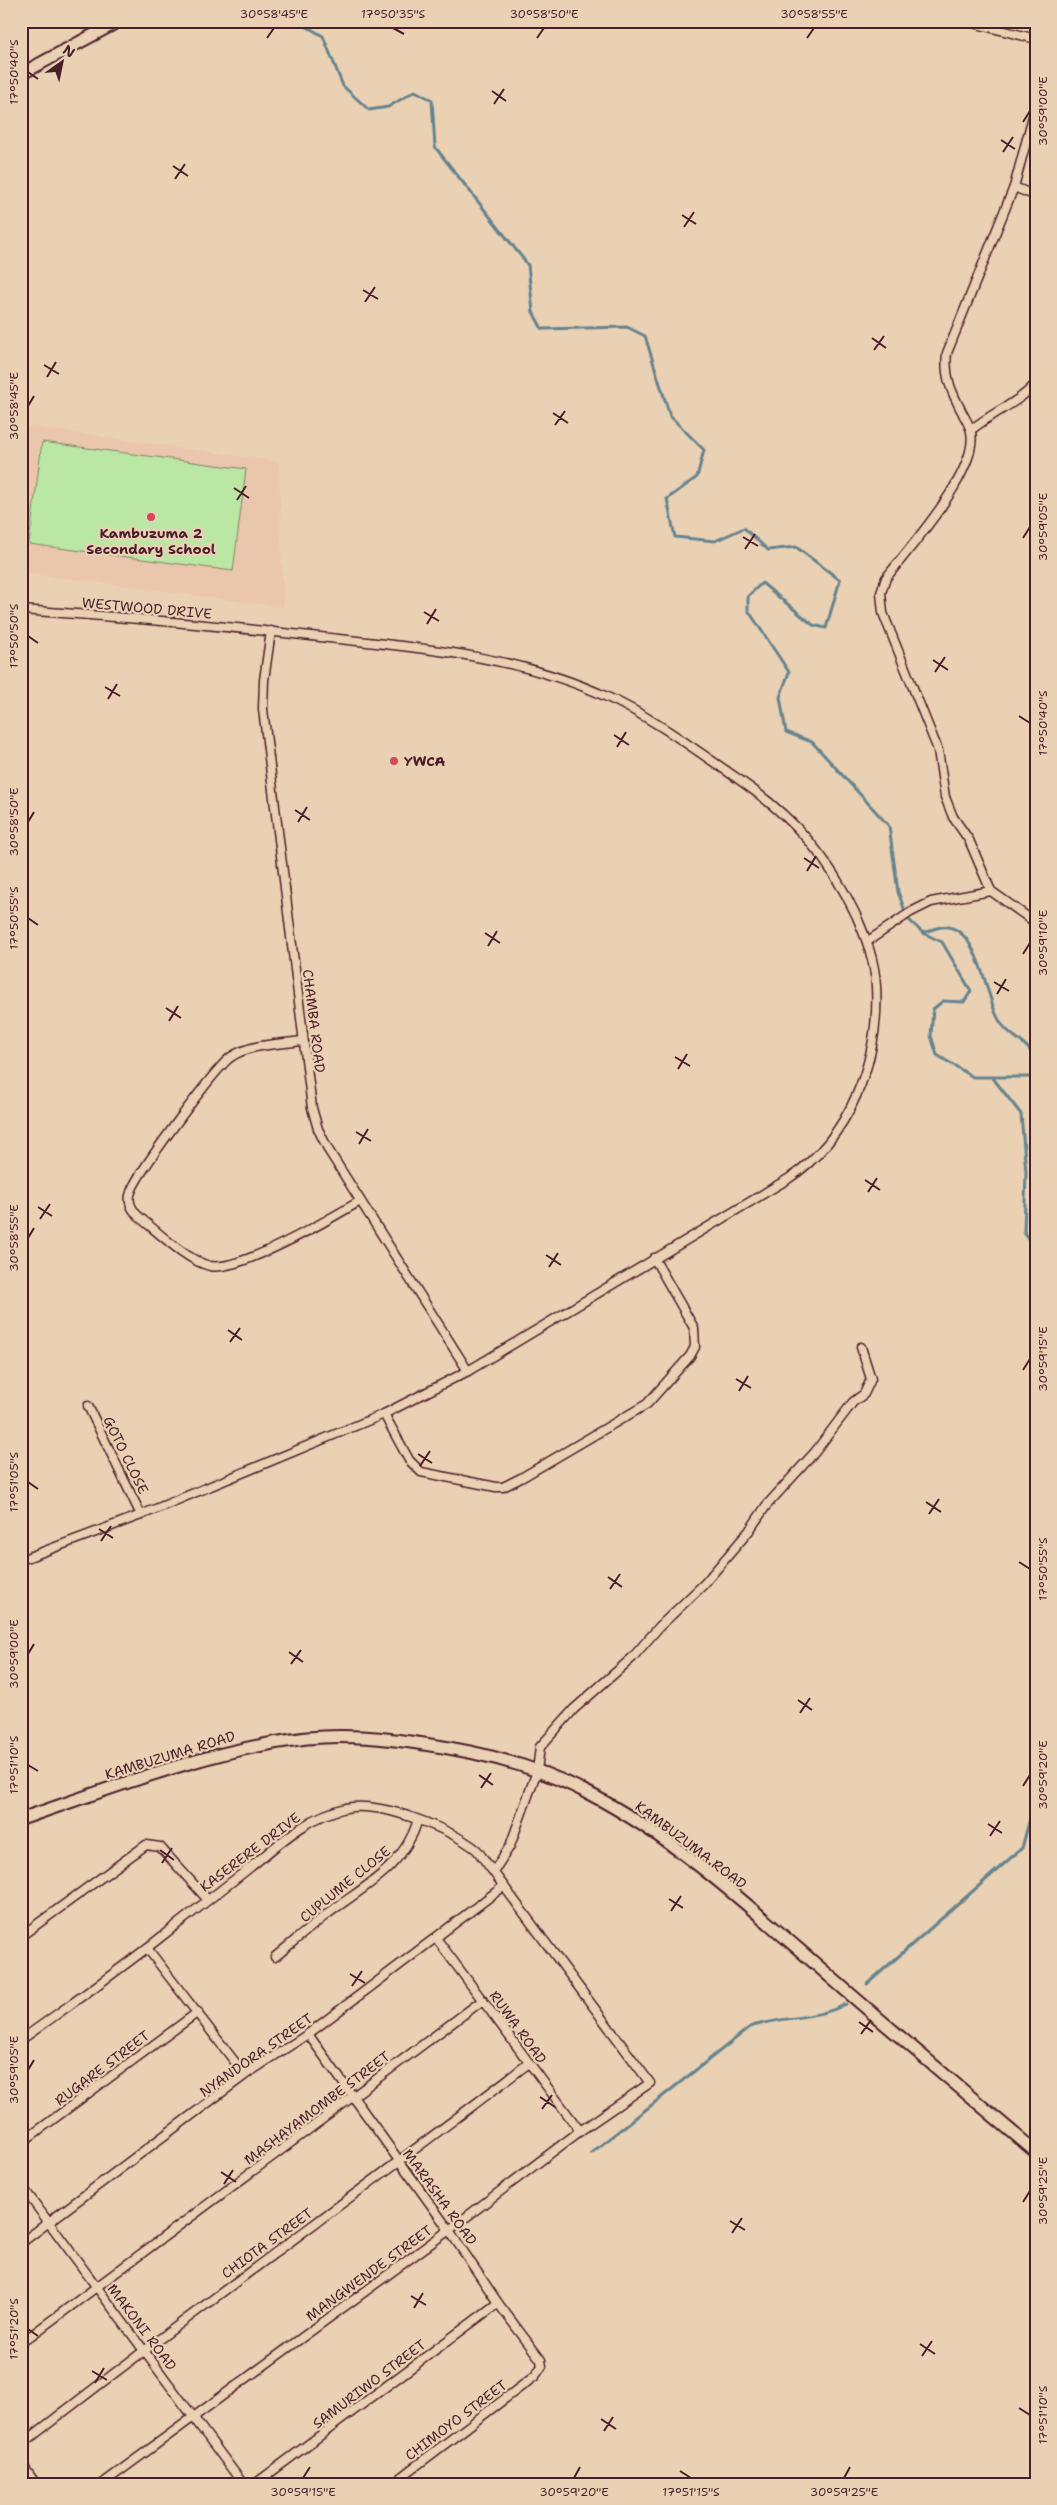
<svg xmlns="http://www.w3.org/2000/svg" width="1057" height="2505" font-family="'Shantell Sans',sans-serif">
  <rect width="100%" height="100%" fill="#ebd1b3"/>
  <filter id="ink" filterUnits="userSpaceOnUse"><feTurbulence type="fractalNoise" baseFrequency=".02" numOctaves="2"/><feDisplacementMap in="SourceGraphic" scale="10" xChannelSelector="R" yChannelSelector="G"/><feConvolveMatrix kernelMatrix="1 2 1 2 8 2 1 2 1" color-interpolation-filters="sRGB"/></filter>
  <g filter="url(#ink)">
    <path fill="#e9c6ac" d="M21,425L279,462L283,607L21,572Z"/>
    <path fill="#bbe7a5" stroke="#828368" d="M42,442L246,469L233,571L29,544Z"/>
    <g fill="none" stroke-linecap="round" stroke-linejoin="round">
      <g stroke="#658490" stroke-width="3">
        <path d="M276,21L304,25L323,36L343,86L369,110L388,107L415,91L432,100L435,147L528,265L533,312L542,329L627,327L645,336L670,416L704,450L697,477L667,499L675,537L715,541L744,528L768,550L796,547L840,580L826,628L813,625L762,583L748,596V610L789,672L780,697L786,732L812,742L889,826L898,892L908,919L923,933L942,942L971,991L964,1002L943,1001L933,1009L931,1036L937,1055L973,1077H1036"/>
        <path d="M923,933C929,931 935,928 941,927C977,921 986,995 997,1016C1003,1031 1019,1038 1029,1049C1032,1053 1034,1059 1036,1063"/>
        <path d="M992,1077L1021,1114L1026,1172L1024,1231L1036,1253"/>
        <path d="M867,1984L1022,1848L1036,1796"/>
        <path d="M591,2153L750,2027C781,2016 817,2020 846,2004"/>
      </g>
      <g stroke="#4a1f2b" stroke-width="11">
        <g id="street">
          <path d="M965,21L1036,39"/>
          <path d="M1036,105L1014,187L947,353C944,377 952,393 963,414C966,420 970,426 971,432C979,471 910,547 886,578L881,593L883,613L938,750L945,797L953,817L969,840L991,891L1036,923"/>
          <path d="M1014,187L1036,196"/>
          <path d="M971,430C991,413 1019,403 1036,383"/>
          <path d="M21,610C124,617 226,626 329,638C423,648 518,656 605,696C651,716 700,753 741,781C795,819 828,856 856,915C866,938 875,961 876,986C880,1059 850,1138 788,1179L468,1371L384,1414L141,1515L21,1560"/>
          <path d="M271,631L264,680L263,709L312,1108L318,1129L329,1151L468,1371"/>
          <path d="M868,941L911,912L931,902L991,891"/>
          <path d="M302,1041C280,1044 250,1044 231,1057C216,1067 136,1175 131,1192C127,1202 132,1209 138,1216C157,1231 187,1261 210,1266C241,1272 331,1218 360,1201"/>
          <path d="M88,1406L141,1515"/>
          <path d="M384,1414L409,1460L421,1472L496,1487H503L521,1478L647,1404L690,1356L695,1347L694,1328L654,1258"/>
          <path d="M494,1871L510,1846L537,1771L540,1747L574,1709L632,1658L659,1627L704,1584L749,1531L766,1506L815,1452L853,1402L864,1394L871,1379L861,1347"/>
          <path d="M21,1936L146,1845L160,1847L208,1900"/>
          <path d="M436,1938L580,2131"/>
          <path d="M147,1948L245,2075"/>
          <path d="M275,1957C292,1943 309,1928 326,1915C364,1886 403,1869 418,1820"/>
          <path d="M308,2034L449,2230L498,2303L541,2360L542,2366L535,2376L392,2484"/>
          <path d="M21,2040C68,2006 116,1973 161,1937C190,1914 219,1892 248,1869C279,1844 306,1817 346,1808C381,1801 449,1828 477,1850L650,2083L580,2131L449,2230L102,2484"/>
          <path d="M21,2143L198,2012"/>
          <path d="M21,2185L243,2484"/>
          <path d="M21,2243L245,2075L308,2034L504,1886"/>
          <path d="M21,2343L483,2000"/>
          <path d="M21,2445C188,2314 361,2192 529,2063"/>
          <path d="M21,2463L36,2484"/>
          <path d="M255,2484L498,2303"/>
        </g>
      </g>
      <g stroke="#4a1f2b" stroke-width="15">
        <g id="secondary">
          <path d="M21,74L119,21"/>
          <path d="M21,1819C115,1787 208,1750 307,1738C347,1734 385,1738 424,1744C481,1752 539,1767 590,1794C678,1840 753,1910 827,1974C896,2034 966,2093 1036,2152"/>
        </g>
      </g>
      <use href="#street" stroke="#ebd1b3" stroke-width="8"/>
      <use href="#secondary" stroke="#ebd1b3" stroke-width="11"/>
    </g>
  </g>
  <path fill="none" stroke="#4a1f2b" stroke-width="2" d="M393,28L404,34M267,38L274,28M537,38L544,28M807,38L814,28M28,72L38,79M492,91L506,101M494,104L504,89M1023,122L1030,111M1001,140L1015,149M1003,152L1013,137M173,166L188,176M175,179L185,164M682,215L696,224M684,227L694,212M363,290L378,299M365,302L375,287M872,338L886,348M874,350L884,336M44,365L59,374M47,377L56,362M28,406L34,396M553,413L568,423M555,425L565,411M234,488L249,498M237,500L246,486M743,537L758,546M1023,538L1030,527M745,549L755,534M424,612L439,621M427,624L436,609M28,636L38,643M933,660L948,670M935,672L945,657M105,687L120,696M108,699L117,684M1019,716L1030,723M614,735L629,745M617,747L626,732M295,810L310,820M28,822L34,812M298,822L307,807M804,858L819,868M807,871L816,856M28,918L38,925M485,933L500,943M488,946L497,931M1023,954L1030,943M994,982L1009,991M997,994L1006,979M166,1008L181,1018M169,1021L178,1006M675,1057L690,1066M678,1069L687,1054M356,1132L371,1141M359,1144L368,1129M865,1180L880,1190M868,1192L877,1178M38,1207L52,1216M40,1219L50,1204M28,1238L34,1228M546,1255L561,1265M549,1267L558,1253M228,1330L242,1340M230,1342L240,1328M1023,1370L1030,1359M736,1379L751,1388M739,1391L748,1376M418,1454L432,1463M420,1466L430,1451M28,1482L38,1489M926,1502L941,1512M929,1514L939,1499M99,1529L113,1538M101,1541L111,1526M1019,1562L1030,1569M608,1577L622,1587M610,1589L620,1574M289,1652L303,1662M28,1654L34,1644M291,1664L301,1650M798,1700L812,1710M800,1713L810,1698M28,1765L38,1771M479,1775L493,1785M1023,1786L1030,1775M481,1788L491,1773M988,1824L1002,1833M990,1836L1000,1821M160,1850L174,1860M162,1863L172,1848M669,1899L683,1908M671,1911L681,1896M350,1974L365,1983M352,1986L362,1971M859,2022L873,2032M861,2034L871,2020M28,2070L34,2060M540,2097L555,2107M542,2109L552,2095M221,2172L236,2182M224,2184L233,2170M1023,2202L1030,2191M730,2221L745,2230M732,2233L742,2218M411,2296L426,2305M414,2308L423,2293M28,2329L38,2336M920,2344L935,2354M922,2356L932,2341M92,2371L107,2380M95,2383L104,2368M1019,2408L1030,2415M601,2419L616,2429M604,2431L613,2417M680,2471L691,2478M303,2478L310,2467M574,2478L580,2467M844,2478L850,2467"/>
  <g fill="#d1495b" stroke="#ebd1b3" stroke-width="2">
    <circle cx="151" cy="517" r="5"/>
    <circle cx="394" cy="761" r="5"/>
  </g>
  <g text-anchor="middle" stroke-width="4.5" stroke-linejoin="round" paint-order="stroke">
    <g font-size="14" font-weight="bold" fill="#4a1f2b" stroke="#ebd1b3">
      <text x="151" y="538">Kambuzuma 2<tspan x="151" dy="16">Secondary School</tspan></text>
      <text x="404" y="766" text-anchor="start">YWCA</text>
    </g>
    <g font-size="14" fill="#4a1f2b" stroke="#ebd1b3">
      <text transform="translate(147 608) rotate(5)" y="5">WESTWOOD DRIVE</text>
      <text transform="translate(314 1021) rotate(83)" y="5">CHAMBA ROAD</text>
      <text transform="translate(126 1455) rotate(64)" y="5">GOTO CLOSE</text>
      <text transform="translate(170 1755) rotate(-17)" y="5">KAMBUZUMA ROAD</text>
      <text transform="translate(691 1845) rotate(37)" y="5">KAMBUZUMA ROAD</text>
      <text transform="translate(250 1852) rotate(-37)" y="5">KASERERE DRIVE</text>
      <text transform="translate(345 1884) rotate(-39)" y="5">CUPLUME CLOSE</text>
      <text transform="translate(518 2027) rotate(54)" y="5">RUWA ROAD</text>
      <text transform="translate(256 2055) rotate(-35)" y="5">NYANDORA STREET</text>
      <text transform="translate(102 2068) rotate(-37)" y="5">RUGARE STREET</text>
      <text transform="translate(317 2108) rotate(-37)" y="5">MASHAYAMOMBE STREET</text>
      <text transform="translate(440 2197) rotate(54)" y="5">MARASHA ROAD</text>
      <text transform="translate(267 2243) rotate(-36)" y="5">CHIOTA STREET</text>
      <text transform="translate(369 2273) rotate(-36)" y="5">MANGWENDE STREET</text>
      <text transform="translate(142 2327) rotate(53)" y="5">MAKONI ROAD</text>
      <text transform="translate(369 2384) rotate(-37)" y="5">SAMURIWO STREET</text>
      <text transform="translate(456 2420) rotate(-37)" y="5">CHIMOYO STREET</text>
    </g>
  </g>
  <rect width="1057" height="2505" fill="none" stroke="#ebd1b3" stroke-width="55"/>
  <g transform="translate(62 62) rotate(33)" stroke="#ebd1b3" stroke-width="4" paint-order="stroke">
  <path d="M0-4L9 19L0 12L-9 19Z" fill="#4a1f2b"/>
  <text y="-8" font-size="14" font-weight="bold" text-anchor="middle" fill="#4a1f2b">N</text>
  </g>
  <rect x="28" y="28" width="1002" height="2450" fill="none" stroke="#4a1f2b" stroke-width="2"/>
  <g font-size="12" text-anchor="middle" fill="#4a1f2b">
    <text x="274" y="18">30°58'45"E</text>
    <text x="393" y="18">17°50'35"S</text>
    <text x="544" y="18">30°58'50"E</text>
    <text x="814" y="18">30°58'55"E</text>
    <text transform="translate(14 72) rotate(-90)" y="4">17°50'40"S</text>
    <text transform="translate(1043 111) rotate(-90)" y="4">30°59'00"E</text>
    <text transform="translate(14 406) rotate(-90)" y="4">30°58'45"E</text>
    <text transform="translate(1043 527) rotate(-90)" y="4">30°59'05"E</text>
    <text transform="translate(14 636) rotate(-90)" y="4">17°50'50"S</text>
    <text transform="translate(1043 723) rotate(-90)" y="4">17°50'40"S</text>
    <text transform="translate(14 822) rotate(-90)" y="4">30°58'50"E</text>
    <text transform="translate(14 918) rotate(-90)" y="4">17°50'55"S</text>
    <text transform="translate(1043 943) rotate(-90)" y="4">30°59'10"E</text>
    <text transform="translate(14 1238) rotate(-90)" y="4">30°58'55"E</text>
    <text transform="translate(1043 1359) rotate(-90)" y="4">30°59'15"E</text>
    <text transform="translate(14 1482) rotate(-90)" y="4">17°51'05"S</text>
    <text transform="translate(1043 1569) rotate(-90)" y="4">17°50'55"S</text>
    <text transform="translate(14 1654) rotate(-90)" y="4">30°59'00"E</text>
    <text transform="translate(14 1765) rotate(-90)" y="4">17°51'10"S</text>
    <text transform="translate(1043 1775) rotate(-90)" y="4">30°59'20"E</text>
    <text transform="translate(14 2070) rotate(-90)" y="4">30°59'05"E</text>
    <text transform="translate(1043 2191) rotate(-90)" y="4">30°59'25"E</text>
    <text transform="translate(14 2329) rotate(-90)" y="4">17°51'20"S</text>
    <text transform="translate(1043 2415) rotate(-90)" y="4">17°51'10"S</text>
    <text x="303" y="2496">30°59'15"E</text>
    <text x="574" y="2496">30°59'20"E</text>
    <text x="691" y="2496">17°51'15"S</text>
    <text x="844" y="2496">30°59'25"E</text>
  </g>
</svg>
